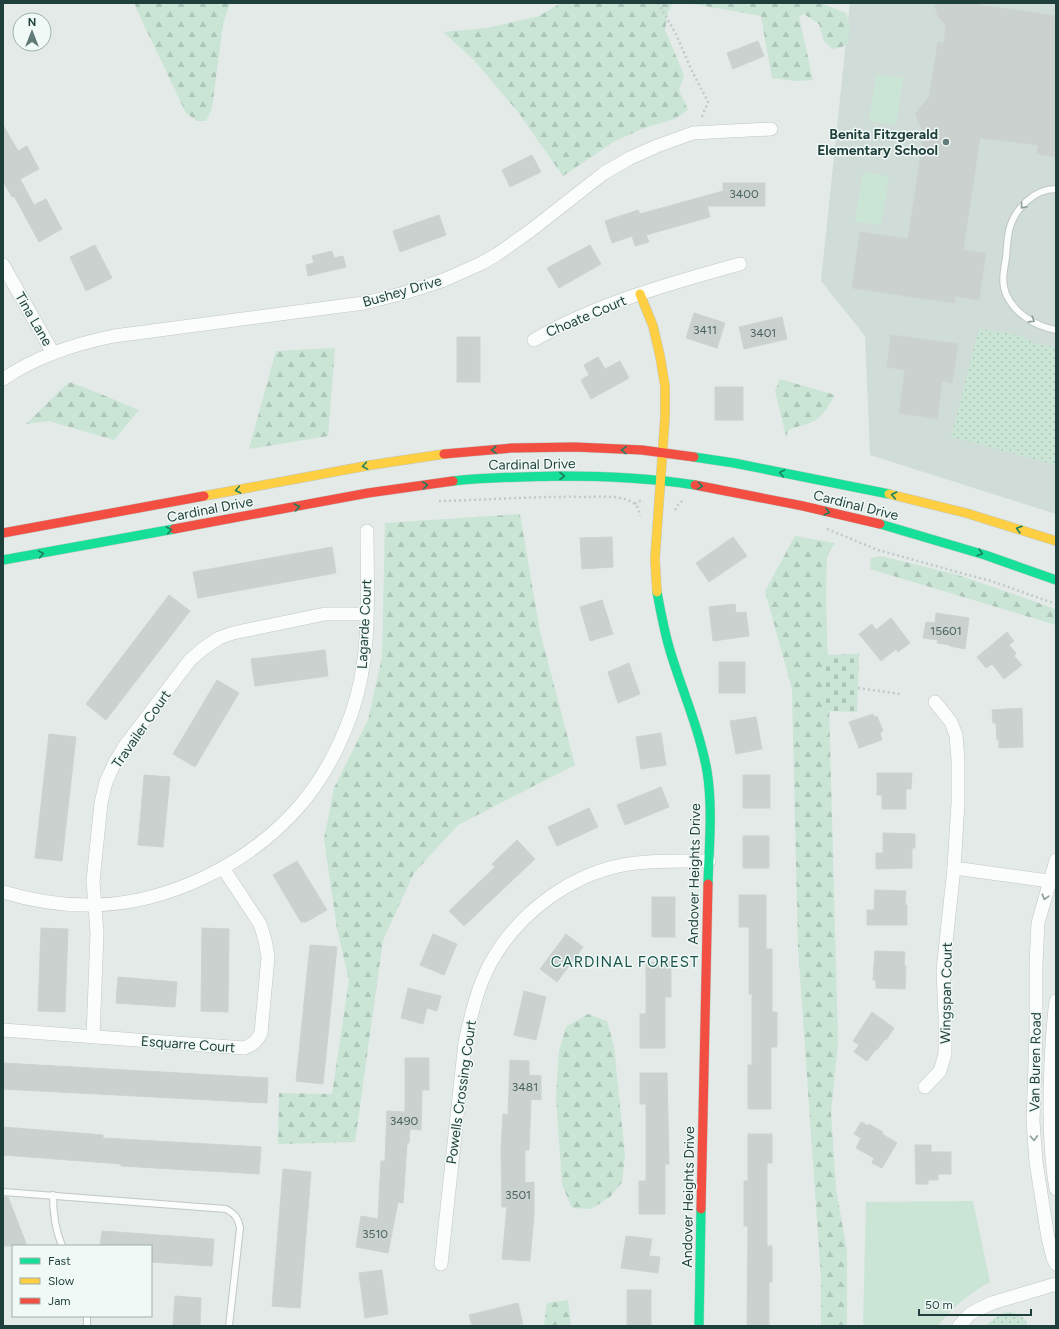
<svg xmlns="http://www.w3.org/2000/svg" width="1059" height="1329" font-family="Figtree,sans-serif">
  <defs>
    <pattern id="grass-dots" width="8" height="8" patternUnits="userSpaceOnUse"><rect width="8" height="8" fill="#cae5d6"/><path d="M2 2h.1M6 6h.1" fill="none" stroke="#adc6b9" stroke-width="1.8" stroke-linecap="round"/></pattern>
    <pattern id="forest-firs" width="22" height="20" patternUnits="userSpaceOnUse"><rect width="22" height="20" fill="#cae5d6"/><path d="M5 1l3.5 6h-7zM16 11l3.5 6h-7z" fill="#adc6b9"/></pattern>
    <pattern id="cemetery-stones" width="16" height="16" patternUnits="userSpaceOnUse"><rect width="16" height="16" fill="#cae5d6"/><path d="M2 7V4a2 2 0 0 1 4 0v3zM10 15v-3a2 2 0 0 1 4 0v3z" fill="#adc6b9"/></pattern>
  </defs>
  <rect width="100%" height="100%" fill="#e3eae8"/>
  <path fill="#d0dcd8" d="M850,3H1056V514L870,455L865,336L821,281Z"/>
  <g fill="url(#grass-dots)">
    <path d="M979,329L1019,335L1034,343L1056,347V465L951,437Z"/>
    <path d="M1006,1312C1017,1313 1024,1315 1028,1326H985L996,1317Z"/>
  </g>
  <g fill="url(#forest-firs)">
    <path d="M135,3H230L223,24L212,108L206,121H197L186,113L136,8Z"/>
    <path d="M561,3H673L668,12L665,30L684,75L679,90L688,110L674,119L644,128L615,141L563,176L518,112L473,59L443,32L487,28L539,16Z"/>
    <path d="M688,3H821L846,13L850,27L848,43L842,47L832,49L824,41L819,24L804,14L799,17L813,80L795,81L772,78L761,16Z"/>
    <path d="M335,348L328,436L249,449L276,351Z"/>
    <path d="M780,379L835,395C820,421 819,421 790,429L786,436L775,391Z"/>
    <path d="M69,382L91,390L139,410L114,440L49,421L26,424Z"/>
    <path d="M520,514L540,632L575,765L458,825L414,873L383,940L355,1142L278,1144L279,1093L332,1094L349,980L337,929L324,839L334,788L368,720L382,657L385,523Z"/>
    <path d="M795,536L835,543L827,556L826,593L838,1042L831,1112L836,1189L847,1251V1326H821V1277L798,947L792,689L765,591Z"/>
    <path d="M881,556L958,575L1053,608L1056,609V625L870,569L871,558Z"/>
    <path d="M588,1014L607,1021L614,1047L625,1155L622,1182L610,1197L591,1209L572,1208L562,1184L556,1097L559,1051L566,1027Z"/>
    <path d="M568,1300L571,1326H544L547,1303Z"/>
  </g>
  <path fill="url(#cemetery-stones)" d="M859,654L857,712L826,711L825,655Z"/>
  <g fill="#cae5d6">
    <path d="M876,74L903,78L896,125L869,121Z"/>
    <path d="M863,172L889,176L881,225L855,221Z"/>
    <path d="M973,1201L990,1282C970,1293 952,1307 938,1326H863L866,1202Z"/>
  </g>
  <g fill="#cad1cf" stroke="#ccd3d1">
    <path d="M934,3H980V5L1056,16V157L1037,154L1038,145L980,138L963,250L986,253L979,300L955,296L954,303L852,288L860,232L908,239L924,134L915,114L929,97L938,42L944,43L946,25L940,19L937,14Z"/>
    <path d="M758,41L764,56L733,69L727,53Z"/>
    <path d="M3,125L18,151L27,146L39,169L20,179L34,205L46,199L62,229L39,242L14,196L12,197L3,181Z"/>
    <path d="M532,155L541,172L510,187L502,170Z"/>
    <path d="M723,183H765V206H707L710,217L646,235L649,242L635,246L632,236L612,243L605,221L638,210L640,214L723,191Z"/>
    <path d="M439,215L446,235L400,252L393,231Z"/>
    <path d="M95,245L112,278L86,291L70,257Z"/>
    <path d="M590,245L601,264L559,288L547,268Z"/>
    <path d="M332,251L334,258L343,256L346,267L308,276L306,265L314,263L312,256Z"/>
    <path d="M694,313L725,323L717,348L686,338Z"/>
    <path d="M782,317L787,339L744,349L739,327Z"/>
    <path d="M891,335L958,344L952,383L942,381L937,419L899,413L905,370L887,367Z"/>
    <rect x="457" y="337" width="23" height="45"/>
    <path d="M598,357L605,369L620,361L629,378L591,399L581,380L589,375L584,365Z"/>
    <rect x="715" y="387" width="28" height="33"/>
    <path d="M612,537L613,567L582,569L580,538Z"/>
    <path d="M733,537L747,556L709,582L696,563Z"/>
    <path d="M332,547L336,573L198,598L193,572Z"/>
    <path d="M169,595L190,611L106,720L86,704Z"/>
    <path d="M602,600L613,634L590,641L580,607Z"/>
    <path d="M735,604L736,613L746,612L749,636L713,641L709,607Z"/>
    <path d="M936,613L969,618L965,649L950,646V645L937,643L938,640L923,638L926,622L935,623Z"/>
    <path d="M891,618L910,643L898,652L896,649L881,661L859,634L872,624L876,630Z"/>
    <path d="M1007,632L1014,641L1009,645L1016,653L1014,656L1022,665L1004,679L992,664L986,668L977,657Z"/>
    <path d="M325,650L328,676L255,686L251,659Z"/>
    <rect x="719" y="662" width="26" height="31"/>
    <path d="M629,663L640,694L618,703L608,672Z"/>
    <path d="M217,680L239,693L195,767L173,754Z"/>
    <path d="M1022,708L1023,747L999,748V740H997L996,723H993L992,710Z"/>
    <path d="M873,714L874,717L877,716L883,731L880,733L882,740L859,748L849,722Z"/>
    <path d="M756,717L762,749L736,754L730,721Z"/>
    <path d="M661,733L666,765L641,769L636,737Z"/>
    <path d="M49,734L76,737L62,861L35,858Z"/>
    <path d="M877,773H912L911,789H906V809H882V795H877Z"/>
    <path d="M144,775L170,777L163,847L138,845Z"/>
    <rect x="743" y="775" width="27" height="33"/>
    <path d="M661,787L669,807L625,825L617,805Z"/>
    <path d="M589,808L598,827L557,846L548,827Z"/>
    <path d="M883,833L915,834V848H912V868L876,869V853H883Z"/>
    <rect x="743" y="836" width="26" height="32"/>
    <path d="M517,840L535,859L464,926L449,911L495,867L492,864Z"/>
    <path d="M297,861L327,910L306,922H301L273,875Z"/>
    <path d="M875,890L906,891L905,905H907V925H867V910H874Z"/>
    <path d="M739,895H766V949H772V1012H777V1047H771V1109H748V1065H752V994H749V927H739Z"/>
    <rect x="652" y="897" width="23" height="40"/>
    <path d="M41,928L68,929L65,1012L38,1011Z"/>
    <path d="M202,928L229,929L228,1012L201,1011Z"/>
    <path d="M433,934L457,944L444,975L420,965Z"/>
    <path d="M566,934L583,947L557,982L540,969Z"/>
    <path d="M310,945L337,947L323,1084L296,1081Z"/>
    <path d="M875,951L905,952L904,966H906L905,989L876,988V980H873Z"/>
    <path d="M646,962H671V997H665V1048H640V1014H646Z"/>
    <path d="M118,977L177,982L175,1007L116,1003Z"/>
    <path d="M408,988L441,996L437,1011L427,1008L423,1024L401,1018Z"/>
    <path d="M524,991L546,997L536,1040L514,1035Z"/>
    <path d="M872,1012L894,1028L886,1040L885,1039L877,1050L876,1049L867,1061L854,1052L859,1045L853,1041Z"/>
    <path d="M405,1058H429V1090H422L421,1130L410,1129L409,1143H407L403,1203L398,1202L388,1253L356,1247L361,1216L378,1219L381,1161H385L387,1111L405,1112Z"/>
    <path d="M510,1060L529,1061V1075L541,1076V1100L531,1099L529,1150H525V1183L534,1182V1213L530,1261L502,1259L507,1207H502L501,1149L503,1114L508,1115Z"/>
    <path d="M3,1063L268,1078L267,1103L3,1089Z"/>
    <path d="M640,1073H667L669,1164H665V1214H639V1181H646V1104H640Z"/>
    <path d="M861,1122L868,1126L869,1124L883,1132L882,1134L897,1143L882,1168L872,1163L874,1158L856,1148L861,1138L854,1134Z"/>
    <path d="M3,1127L103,1135V1138L261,1147L259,1174L121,1166V1164L3,1155Z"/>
    <path d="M748,1134H772V1163H767V1246H772V1282H769V1326H747L748,1226H744V1181H748Z"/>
    <path d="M915,1145H931V1152H951V1174H938V1180H928V1184H916Z"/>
    <path d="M283,1169L311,1172L300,1308L272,1306Z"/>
    <path d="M3,1197H8L27,1246H3Z"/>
    <path d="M102,1231L214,1239L212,1266L151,1262V1246H100Z"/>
    <path d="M626,1236L652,1239L649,1256L660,1257L658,1273L621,1268Z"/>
    <path d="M382,1270L388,1314L365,1318L359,1273Z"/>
    <rect x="627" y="1290" width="24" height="36"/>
    <path d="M175,1296L201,1298L200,1326H173Z"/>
    <path d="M518,1303L523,1324L514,1326H472L469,1315Z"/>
  </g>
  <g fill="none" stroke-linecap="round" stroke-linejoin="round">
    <g stroke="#c0c7c5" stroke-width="8">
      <g id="lane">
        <path d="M1056,189C1034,189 1016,208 1010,227C1007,237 1007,248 1006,258C1004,270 1001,282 1006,294C1015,314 1035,326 1056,330"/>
        <path d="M3,1192L226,1209C235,1214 238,1218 240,1228L229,1326"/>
        <path d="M53,1195C53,1213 55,1229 62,1246"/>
        <path d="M87,1326V1316"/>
      </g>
    </g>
    <g stroke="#c0c7c5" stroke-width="14">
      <g id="street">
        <path d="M3,265L53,353"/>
        <path d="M534,340C596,304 671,283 740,264"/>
        <path d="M3,379C37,356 74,344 114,336L364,303L404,293L444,280L482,263L496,255L530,231L604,173L630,158L657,146L693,133L771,129"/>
        <path d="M1056,860L1038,923L1036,963V1033L1033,1121L1036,1162L1048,1238L1053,1258L1056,1264"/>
        <path d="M954,868L1056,882"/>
        <path d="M3,892C33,901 63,906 95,905C168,903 246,865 295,811C321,783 339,749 352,712C372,654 367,592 367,531"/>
        <path d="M1056,1001C1054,1015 1053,1030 1052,1044C1049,1092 1048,1142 1056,1189"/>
        <path d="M3,1030L244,1048C253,1045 257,1041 261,1033L268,957L265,940L260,924L223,868"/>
        <path d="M93,1037L97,933L93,881L101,803L106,782L115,762L124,747L190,660L204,648L219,638L233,633L325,614H367"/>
        <path d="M925,1087L940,1071L945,1054V1016L943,970L954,868L958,803V760L956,735L951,722L935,702"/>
        <path d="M441,1264L465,1042C471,1016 477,988 490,964C519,911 575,870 636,863C660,860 685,861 709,861"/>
        <path d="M959,1326L970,1314L979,1309L992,1303L1056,1284"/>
      </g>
    </g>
    <g stroke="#bec8c5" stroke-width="10">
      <g id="fast">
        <path d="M694,457L734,463L889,494"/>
        <path d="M453,481C489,477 525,477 560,476C605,476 650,478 695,485"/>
        <path d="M880,524L985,555L1056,580"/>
        <path d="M3,560L174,529"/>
        <path d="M657,592C661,614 665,636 672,657C684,695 700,732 707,771C713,808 709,847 708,884"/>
        <path d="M699,1326L701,1209"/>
      </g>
    </g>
    <g stroke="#bec8c5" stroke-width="10">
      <g id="slow">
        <path d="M640,294L653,326L660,356L665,386V417L655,559L657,592"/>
        <path d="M889,494L966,513L1056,541"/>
        <path d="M204,496L371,465L444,454"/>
      </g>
    </g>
    <g stroke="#bec8c5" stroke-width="10">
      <g id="jam">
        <path d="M444,454L512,448L575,447L642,450L694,457"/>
        <path d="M695,485L803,506L880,524"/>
        <path d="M174,529L368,493L453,481"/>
        <path d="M3,533L204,496"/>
        <path d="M701,1209L708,884"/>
      </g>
    </g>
    <g stroke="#c0cac8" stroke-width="2.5" stroke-dasharray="2 3" stroke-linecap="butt">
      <path d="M658,3L676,34L691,69L708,102L701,119"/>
      <path d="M439,501C488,500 536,496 585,497C600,497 617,495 630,501C637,504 639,509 640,516"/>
      <path d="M635,504L638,501H644"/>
      <path d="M675,510L679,503L684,500"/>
      <path d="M827,529L878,550L994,582L1056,604"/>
      <path d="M858,688L900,694"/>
    </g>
    <use href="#lane" stroke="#fbfcfc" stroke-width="6"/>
    <use href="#street" stroke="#fbfcfc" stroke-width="13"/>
    <use href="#fast" stroke="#16e098" stroke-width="9"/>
    <use href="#slow" stroke="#ffcf43" stroke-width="9"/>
    <use href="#jam" stroke="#f24e42" stroke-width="9"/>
  </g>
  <defs><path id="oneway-chevron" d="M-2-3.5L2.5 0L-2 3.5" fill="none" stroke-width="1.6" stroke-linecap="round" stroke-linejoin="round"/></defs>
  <g stroke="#8c9e9c">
    <use href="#oneway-chevron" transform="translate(1023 206) rotate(131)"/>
    <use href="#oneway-chevron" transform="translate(1032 320) rotate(32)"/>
    <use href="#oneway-chevron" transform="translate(1045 897) rotate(106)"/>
    <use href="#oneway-chevron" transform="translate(1034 1138) rotate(87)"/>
  </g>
  <g stroke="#1b7f60">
    <use href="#oneway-chevron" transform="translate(494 450) rotate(176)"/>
    <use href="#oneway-chevron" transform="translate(624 450) rotate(-177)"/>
    <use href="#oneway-chevron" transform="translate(365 466) rotate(170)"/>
    <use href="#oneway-chevron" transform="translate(782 473) rotate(-169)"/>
    <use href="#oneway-chevron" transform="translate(562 476)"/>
    <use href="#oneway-chevron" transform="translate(425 485) rotate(-9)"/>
    <use href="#oneway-chevron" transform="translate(700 486) rotate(9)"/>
    <use href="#oneway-chevron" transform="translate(238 490) rotate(169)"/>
    <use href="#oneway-chevron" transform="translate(894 495) rotate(-168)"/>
    <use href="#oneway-chevron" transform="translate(297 507) rotate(-11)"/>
    <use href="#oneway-chevron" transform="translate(827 512) rotate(13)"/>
    <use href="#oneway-chevron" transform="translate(1019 529) rotate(-163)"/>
    <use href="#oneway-chevron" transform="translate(169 530) rotate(-11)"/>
    <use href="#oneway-chevron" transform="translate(980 553) rotate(17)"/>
    <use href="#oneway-chevron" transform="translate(41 554) rotate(-10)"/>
  </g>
  <circle fill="#637b78" stroke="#f1f9f6" stroke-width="1.5" cx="946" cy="142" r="4"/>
  <g text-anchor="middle" stroke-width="3" stroke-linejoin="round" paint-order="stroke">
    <g font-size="12" fill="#4a6461">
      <text x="744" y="198">3400</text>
      <text x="705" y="334">3411</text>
      <text x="763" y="337">3401</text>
      <text x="946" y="635">15601</text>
      <text x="525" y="1091">3481</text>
      <text x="404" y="1125">3490</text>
      <text x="518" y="1199">3501</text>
      <text x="375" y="1238">3510</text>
    </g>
    <g font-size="14" font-weight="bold" fill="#1e3f3b" stroke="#f1f9f6" text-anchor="end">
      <text x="938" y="139">Benita Fitzgerald<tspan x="938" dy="16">Elementary School</tspan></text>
    </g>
    <g font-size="14" fill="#1e3f3b" stroke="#f1f9f6">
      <text transform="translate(402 291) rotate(-16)" y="5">Bushey Drive</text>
      <text transform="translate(586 316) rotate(-23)" y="5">Choate Court</text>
      <text transform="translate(34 319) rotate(60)" y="5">Tina Lane</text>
      <text transform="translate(532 464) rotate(-1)" y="5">Cardinal Drive</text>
      <text transform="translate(856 505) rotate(14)" y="5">Cardinal Drive</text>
      <text transform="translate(210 509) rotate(-11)" y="5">Cardinal Drive</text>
      <text transform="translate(364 624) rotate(-87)" y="5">Lagarde Court</text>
      <text transform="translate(141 729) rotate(-55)" y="5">Travailer Court</text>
      <text transform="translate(694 874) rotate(-89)" y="5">Andover Heights Drive</text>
      <text transform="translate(946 993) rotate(-89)" y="5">Wingspan Court</text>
      <text transform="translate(188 1044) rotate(4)" y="5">Esquarre Court</text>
      <text transform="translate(1035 1062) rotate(-89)" y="5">Van Buren Road</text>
      <text transform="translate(461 1092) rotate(-82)" y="5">Powells Crossing Court</text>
      <text transform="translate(688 1197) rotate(-89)" y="5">Andover Heights Drive</text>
    </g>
    <g font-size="15" letter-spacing="1" fill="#18544d" stroke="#f1f9f6">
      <text x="625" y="967">CARDINAL FOREST</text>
    </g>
  </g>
  <rect width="1059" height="1329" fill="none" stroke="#1e3f3b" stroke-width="8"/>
  <rect x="12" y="1245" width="140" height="72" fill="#f1f9f6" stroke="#9dafab"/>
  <rect x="20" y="1258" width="20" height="6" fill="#16e098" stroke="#9dafab"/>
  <text x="48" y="1265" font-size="12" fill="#1e3f3b">Fast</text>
  <rect x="20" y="1278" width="20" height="6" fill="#ffcf43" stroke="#9dafab"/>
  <text x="48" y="1285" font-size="12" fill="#1e3f3b">Slow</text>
  <rect x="20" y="1298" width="20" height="6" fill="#f24e42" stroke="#9dafab"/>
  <text x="48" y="1305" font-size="12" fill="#1e3f3b">Jam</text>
  <g transform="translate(32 32)"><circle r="19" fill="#f1f9f6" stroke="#9dafab"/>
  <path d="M0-3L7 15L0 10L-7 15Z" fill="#637b78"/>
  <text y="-6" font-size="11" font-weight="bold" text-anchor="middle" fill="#1e3f3b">N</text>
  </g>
  <path d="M919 1309v6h112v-6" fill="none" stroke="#1e3f3b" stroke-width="2"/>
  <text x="925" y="1309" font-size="12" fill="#1e3f3b" stroke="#f1f9f6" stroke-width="3" paint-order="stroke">50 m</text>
</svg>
